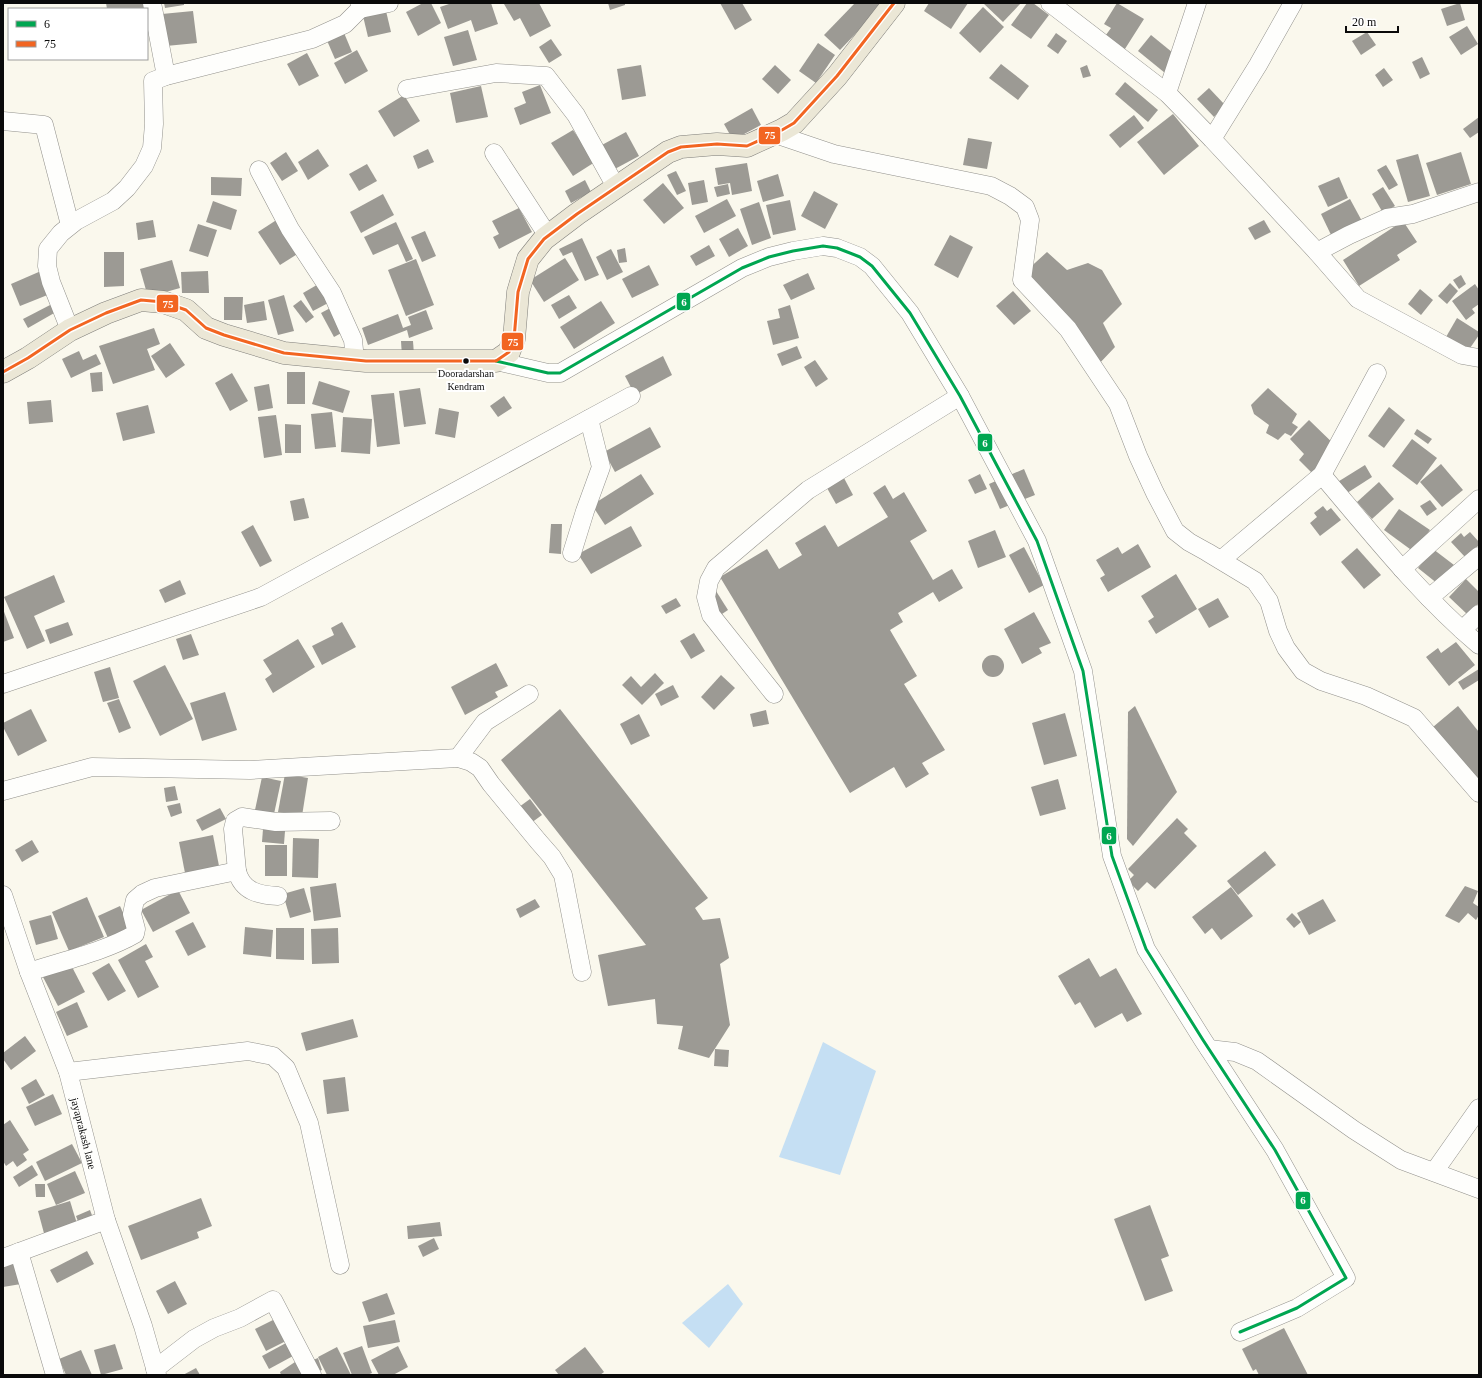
<svg xmlns="http://www.w3.org/2000/svg" width="1482" height="1378" font-family="Georgia,serif">
  <rect width="100%" height="100%" fill="#faf8ed"/>
  <g fill="#c5dff3">
    <path d="M823,1042L876,1071L840,1175L779,1157Z"/>
    <path d="M728,1284L743,1304L709,1348L682,1323Z"/>
  </g>
  <g fill="#9c9a94">
    <path d="M106,3H144V9H107Z"/>
    <path d="M164,3H184V5L165,8Z"/>
    <path d="M423,3H431L441,23L418,36L406,12Z"/>
    <path d="M452,3H491L498,24L475,32L471,20L448,29L440,7Z"/>
    <path d="M539,3L551,26L530,37L520,18L514,21L504,4Z"/>
    <path d="M608,3H625V5L610,10Z"/>
    <path d="M720,3H742L752,20L735,30Z"/>
    <path d="M855,3H885L840,50L824,35Z"/>
    <path d="M929,3H968L951,29L924,11Z"/>
    <path d="M983,3H1021L1003,22Z"/>
    <path d="M1027,3H1033L1049,15L1031,39L1011,25Z"/>
    <path d="M1117,3L1144,19L1123,52L1103,39L1111,28L1104,24Z"/>
    <path d="M1460,3L1465,20L1447,26L1441,9Z"/>
    <path d="M983,7L1004,27L980,53L959,33Z"/>
    <path d="M193,11L197,43L166,46L162,14Z"/>
    <path d="M386,11L391,32L368,37L363,16Z"/>
    <path d="M1467,26L1478,44L1461,55L1449,37Z"/>
    <path d="M342,28L352,52L335,59L325,36Z"/>
    <path d="M468,30L477,60L453,66L444,37Z"/>
    <path d="M1367,32L1376,45L1361,55L1352,41Z"/>
    <path d="M1056,33L1067,41L1058,54L1047,46Z"/>
    <path d="M1151,35L1178,57L1165,73L1138,51Z"/>
    <path d="M551,39L562,55L549,63L539,47Z"/>
    <path d="M818,43L835,55L816,83L799,71Z"/>
    <path d="M357,50L368,71L345,84L334,63Z"/>
    <path d="M307,53L319,76L299,86L287,64Z"/>
    <path d="M1422,57L1430,74L1420,79L1412,62Z"/>
    <path d="M1001,64L1029,86L1018,100L989,78Z"/>
    <path d="M641,65L646,96L622,100L617,69Z"/>
    <path d="M775,65L791,80L778,94L762,79Z"/>
    <path d="M1087,65L1091,76L1083,78L1080,68Z"/>
    <path d="M1384,68L1393,80L1383,87L1375,75Z"/>
    <path d="M1125,82L1158,110L1148,122L1115,94Z"/>
    <path d="M540,85L551,113L520,125L514,108L526,103L522,92Z"/>
    <path d="M481,86L488,117L456,123L450,93Z"/>
    <path d="M1209,88L1225,105L1214,117L1197,99Z"/>
    <path d="M404,95L420,121L394,137L378,111Z"/>
    <path d="M752,108L761,125L733,140L724,124Z"/>
    <path d="M1173,114L1199,146L1164,175L1137,142Z"/>
    <path d="M1134,115L1144,128L1120,148L1109,135Z"/>
    <path d="M1479,117V132L1470,138L1463,129Z"/>
    <path d="M573,130L595,162L573,176L551,143Z"/>
    <path d="M626,132L639,156L613,170L600,146Z"/>
    <path d="M968,138L992,142L987,169L963,165Z"/>
    <path d="M318,149L329,166L308,180L298,162Z"/>
    <path d="M428,149L434,162L418,169L413,156Z"/>
    <path d="M286,152L298,171L282,181L270,163Z"/>
    <path d="M1461,152L1471,184L1437,195L1426,163Z"/>
    <path d="M1418,154L1430,196L1408,202L1396,160Z"/>
    <path d="M747,163L752,191L732,195L730,183L718,185L715,168Z"/>
    <path d="M367,164L377,181L359,191L349,174Z"/>
    <path d="M1386,165L1398,185L1389,190L1377,170Z"/>
    <path d="M676,171L686,191L677,195L667,175Z"/>
    <path d="M778,174L784,196L763,202L757,181Z"/>
    <path d="M211,177L242,178L241,196L211,195Z"/>
    <path d="M1339,177L1348,198L1328,207L1318,186Z"/>
    <path d="M585,180L591,192L571,203L565,191Z"/>
    <path d="M704,180L708,202L692,205L688,183Z"/>
    <path d="M663,183L684,208L664,224L643,200Z"/>
    <path d="M728,184L730,194L717,197L714,187Z"/>
    <path d="M1383,187L1395,206L1383,213L1372,194Z"/>
    <path d="M814,191L838,204L825,229L801,216Z"/>
    <path d="M383,194L394,215L361,233L350,212Z"/>
    <path d="M727,199L736,216L704,233L695,216Z"/>
    <path d="M1350,199L1363,223L1333,239L1321,214Z"/>
    <path d="M790,200L796,230L773,235L766,205Z"/>
    <path d="M213,201L237,210L231,230L206,222Z"/>
    <path d="M759,202L771,238L752,245L740,209Z"/>
    <path d="M519,208L532,232L499,249L493,237L499,234L492,221Z"/>
    <path d="M278,219L299,253L280,265L258,232Z"/>
    <path d="M153,220L156,237L138,240L136,223Z"/>
    <path d="M1264,220L1271,232L1255,240L1248,228Z"/>
    <path d="M1403,221L1417,242L1397,255L1400,260L1359,286L1343,260Z"/>
    <path d="M396,222L413,259L406,262L398,244L373,255L364,237Z"/>
    <path d="M198,224L217,230L208,257L189,251Z"/>
    <path d="M738,228L748,246L729,257L719,239Z"/>
    <path d="M425,231L436,256L422,262L411,237Z"/>
    <path d="M950,235L973,247L958,278L934,265Z"/>
    <path d="M582,238L599,275L585,281L572,252L563,256L559,249Z"/>
    <path d="M709,245L715,256L696,266L690,256Z"/>
    <path d="M625,248L627,262L619,263L617,250Z"/>
    <path d="M611,249L623,272L607,280L596,257Z"/>
    <path d="M104,252H124V286L104,287Z"/>
    <path d="M1047,252L1067,270L1088,263L1102,270L1122,304L1103,323L1115,347L1097,366L1024,273Z"/>
    <path d="M565,258L579,280L544,302L530,280Z"/>
    <path d="M416,259L434,305L406,316L388,270Z"/>
    <path d="M172,260L180,288L148,297L140,269Z"/>
    <path d="M649,265L659,285L632,298L622,279Z"/>
    <path d="M41,271L50,294L20,306L11,284Z"/>
    <path d="M208,271L209,293H182L181,272Z"/>
    <path d="M808,273L815,289L791,300L783,285Z"/>
    <path d="M1461,275L1466,284L1459,289L1453,280Z"/>
    <path d="M322,282L332,301L313,311L303,293Z"/>
    <path d="M1450,283L1458,291L1447,304L1438,296Z"/>
    <path d="M1475,284L1479,290V304L1472,309L1475,313L1466,320L1452,301Z"/>
    <path d="M1420,289L1433,300L1421,315L1408,304Z"/>
    <path d="M1013,291L1031,311L1014,325L996,306Z"/>
    <path d="M284,295L294,331L278,335L268,300Z"/>
    <path d="M569,295L577,308L559,319L551,305Z"/>
    <path d="M224,297H243L242,320H224Z"/>
    <path d="M301,300L314,317L306,323L293,306Z"/>
    <path d="M264,301L267,320L247,323L244,305Z"/>
    <path d="M601,301L615,323L574,349L560,327Z"/>
    <path d="M52,304L56,312L28,328L23,319Z"/>
    <path d="M790,305L799,338L773,345L767,321L780,318L778,309Z"/>
    <path d="M334,306L347,330L334,337L321,313Z"/>
    <path d="M426,310L433,329L409,338L407,330L368,345L362,328L398,314L403,328L411,325L408,317Z"/>
    <path d="M1457,318L1479,332V335L1468,351L1446,337Z"/>
    <path d="M154,328L160,344L147,349L155,370L113,384L99,346Z"/>
    <path d="M401,341H413L414,355L402,356Z"/>
    <path d="M170,343L185,365L166,378L151,356Z"/>
    <path d="M797,346L802,358L782,366L777,354Z"/>
    <path d="M79,351L83,360L96,354L101,364L71,378L62,359Z"/>
    <path d="M663,356L672,375L635,395L625,376Z"/>
    <path d="M815,360L828,379L816,387L804,367Z"/>
    <path d="M102,372L103,391L92,392L90,373Z"/>
    <rect x="287" y="372" width="18" height="32"/>
    <path d="M232,373L248,401L230,411L215,383Z"/>
    <path d="M319,381L350,391L343,413L312,404Z"/>
    <path d="M269,384L273,408L258,411L254,387Z"/>
    <path d="M420,388L426,424L404,427L399,391Z"/>
    <path d="M1268,388L1297,414L1292,423L1298,427L1291,436L1285,433L1278,440L1266,433L1269,425L1254,414L1251,405Z"/>
    <path d="M394,393L400,444L377,447L371,395Z"/>
    <path d="M504,396L512,408L498,417L490,406Z"/>
    <path d="M51,400L53,422L29,424L27,402Z"/>
    <path d="M148,405L155,433L123,441L116,413Z"/>
    <path d="M1389,407L1405,420L1384,448L1368,436Z"/>
    <path d="M439,408L459,412L455,438L435,434Z"/>
    <path d="M332,412L336,447L315,449L311,414Z"/>
    <path d="M276,415L282,455L264,458L258,417Z"/>
    <path d="M343,417L372,419L370,454L341,452Z"/>
    <path d="M1309,420L1340,450L1315,476L1299,460L1304,454L1290,439Z"/>
    <path d="M285,424L301,425V453H285Z"/>
    <path d="M650,427L661,447L615,472L604,452Z"/>
    <path d="M1417,429L1432,439L1428,444L1414,434Z"/>
    <path d="M1412,439L1437,458L1417,485L1392,466Z"/>
    <path d="M1441,464L1463,490L1442,507L1420,482Z"/>
    <path d="M1365,465L1372,477L1344,495L1336,483Z"/>
    <path d="M1024,469L1035,495L1000,509L989,484Z"/>
    <path d="M641,474L654,494L605,525L592,505Z"/>
    <path d="M980,474L987,489L975,494L968,480Z"/>
    <path d="M844,478L853,495L836,504L827,488Z"/>
    <path d="M1379,482L1394,499L1372,519L1357,502Z"/>
    <path d="M885,485L893,499L904,492L927,531L910,541L933,580L952,569L963,588L939,602L933,592L898,613L903,622L890,630L917,676L904,684L945,750L922,763L929,774L906,788L894,767L850,793L720,577L767,549L779,569L802,555L795,543L825,525L838,547L888,517L873,493Z"/>
    <path d="M304,498L309,518L294,521L290,501Z"/>
    <path d="M1430,500L1437,509L1427,516L1420,506Z"/>
    <path d="M1323,506L1327,511L1331,508L1341,520L1320,536L1310,523L1317,517L1314,513Z"/>
    <path d="M1399,509L1430,530L1414,552L1384,530Z"/>
    <path d="M551,524H562L561,554L549,553Z"/>
    <path d="M253,525L272,561L260,567L241,532Z"/>
    <path d="M631,526L642,546L591,574L578,554Z"/>
    <path d="M995,530L1006,557L978,568L968,541Z"/>
    <path d="M1470,532L1479,542V545L1465,557L1451,542L1461,533L1464,537Z"/>
    <path d="M1138,544L1151,567L1108,592L1100,578L1105,575L1096,560L1118,547L1122,554Z"/>
    <path d="M1024,547L1044,585L1029,593L1009,555Z"/>
    <path d="M1357,548L1381,575L1364,589L1341,562Z"/>
    <path d="M1433,549L1454,565L1438,584L1418,568Z"/>
    <path d="M1176,574L1197,609L1156,634L1148,621L1154,617L1141,596Z"/>
    <path d="M54,575L65,602L34,616L45,641L27,649L4,597Z"/>
    <path d="M1466,579L1479,592V603L1468,615L1449,597Z"/>
    <path d="M180,580L186,594L165,603L159,590Z"/>
    <path d="M716,591L728,610L713,620L701,601Z"/>
    <path d="M676,598L681,606L666,614L661,606Z"/>
    <path d="M1218,598L1229,617L1209,628L1198,609Z"/>
    <path d="M3,609L14,638L3,642Z"/>
    <path d="M1034,612L1051,643L1039,648L1042,653L1022,664L1004,629Z"/>
    <path d="M68,622L73,635L50,644L45,630Z"/>
    <path d="M342,622L356,647L322,665L312,646L334,635L331,628Z"/>
    <path d="M694,633L705,651L691,659L680,641Z"/>
    <path d="M191,634L199,655L183,660L176,639Z"/>
    <path d="M298,639L315,667L273,693L265,679L272,674L263,660Z"/>
    <path d="M1456,642L1475,665L1449,686L1426,657L1438,648L1441,653Z"/>
    <circle cx="993" cy="666" r="11"/>
    <path d="M496,663L508,686L495,692L498,697L465,715L451,687Z"/>
    <path d="M165,665L193,719L160,736L133,681Z"/>
    <path d="M110,667L119,698L103,702L94,672Z"/>
    <path d="M1479,669V680L1463,690L1458,682Z"/>
    <path d="M655,673L664,683L642,705L622,685L631,676L641,687Z"/>
    <path d="M721,675L735,688L714,710L701,697Z"/>
    <path d="M673,685L679,697L661,706L655,694Z"/>
    <path d="M225,692L237,730L202,741L190,703Z"/>
    <path d="M119,699L131,728L119,733L107,703Z"/>
    <path d="M1135,706L1177,792L1133,846L1127,839L1128,712Z"/>
    <path d="M1458,706L1479,732V777L1476,780L1433,727Z"/>
    <path d="M31,709L47,741L18,756L3,727V723Z"/>
    <path d="M560,709L708,898L695,908L703,920L720,918L729,958L720,964L730,1025L709,1058L678,1049L683,1026L657,1024L655,999L608,1006L598,955L646,945L501,760Z"/>
    <path d="M766,710L769,724L753,727L750,714Z"/>
    <path d="M1065,713L1077,756L1044,765L1032,723Z"/>
    <path d="M639,714L650,736L631,745L620,724Z"/>
    <path d="M285,774L308,778L302,816L278,812Z"/>
    <path d="M262,777L281,781L274,814L255,810Z"/>
    <path d="M1058,779L1066,809L1040,816L1031,787Z"/>
    <path d="M175,786L178,800L166,802L164,788Z"/>
    <path d="M530,799L542,815L531,823L519,807Z"/>
    <path d="M180,803L182,813L171,817L167,806Z"/>
    <path d="M220,808L226,819L202,831L196,820Z"/>
    <path d="M1177,818L1188,829L1184,833L1197,846L1155,889L1147,882L1138,891L1128,881L1134,875L1128,869Z"/>
    <path d="M263,829L285,831L284,844L262,842Z"/>
    <path d="M213,835L219,866L185,873L179,842Z"/>
    <path d="M293,838L319,839L318,878L292,877Z"/>
    <path d="M32,840L39,852L22,862L15,850Z"/>
    <rect x="265" y="845" width="22" height="31"/>
    <path d="M1265,851L1276,865L1238,895L1227,881Z"/>
    <path d="M336,883L341,917L314,921L310,887Z"/>
    <path d="M1465,886L1478,891L1473,903L1479,907V915L1476,920L1468,913L1459,923L1445,916Z"/>
    <path d="M1231,887L1253,916L1221,940L1212,928L1205,934L1192,917Z"/>
    <path d="M304,888L311,912L290,918L283,894Z"/>
    <path d="M178,890L190,913L153,932L141,910Z"/>
    <path d="M87,897L104,937L69,951L52,912Z"/>
    <path d="M535,899L540,907L520,918L516,909Z"/>
    <path d="M1323,899L1336,921L1309,935L1297,913Z"/>
    <path d="M120,906L130,928L108,938L98,916Z"/>
    <path d="M1292,913L1301,922L1294,928L1286,919Z"/>
    <path d="M51,915L58,939L36,945L29,921Z"/>
    <path d="M193,922L206,947L188,956L175,931Z"/>
    <path d="M245,927L273,930L271,957L243,954Z"/>
    <path d="M276,928H304V960L276,959Z"/>
    <path d="M338,928L339,963L312,964L311,929Z"/>
    <path d="M146,944L153,957L145,961L159,987L138,998L118,960Z"/>
    <path d="M1089,958L1100,977L1116,968L1142,1014L1127,1022L1122,1013L1095,1028L1080,1002L1075,1005L1058,976Z"/>
    <path d="M70,963L85,992L58,1006L43,977Z"/>
    <path d="M109,963L126,991L108,1001L92,973Z"/>
    <path d="M77,1002L88,1027L67,1036L56,1012Z"/>
    <path d="M353,1019L358,1037L306,1051L301,1033Z"/>
    <path d="M25,1036L36,1051L11,1070L3,1059V1053Z"/>
    <path d="M715,1049L729,1050L728,1067L714,1066Z"/>
    <path d="M345,1077L349,1111L327,1114L323,1080Z"/>
    <path d="M36,1079L45,1095L29,1104L21,1088Z"/>
    <path d="M53,1094L62,1114L35,1126L26,1107Z"/>
    <path d="M10,1120L29,1150L23,1154L27,1160L17,1167L13,1161L6,1166L3,1161V1125Z"/>
    <path d="M72,1144L82,1163L45,1181L36,1162Z"/>
    <path d="M32,1165L38,1175L19,1187L13,1177Z"/>
    <path d="M75,1171L85,1193L56,1205L47,1184Z"/>
    <path d="M35,1184H45V1197H36Z"/>
    <path d="M201,1198L212,1226L197,1232L199,1238L141,1260L128,1226Z"/>
    <path d="M70,1201L78,1227L45,1237L38,1211Z"/>
    <path d="M1150,1205L1169,1256L1161,1259L1173,1291L1145,1301L1114,1219Z"/>
    <path d="M90,1210L95,1223L81,1229L76,1216Z"/>
    <path d="M440,1222L442,1236L408,1239L407,1226Z"/>
    <path d="M434,1238L439,1249L423,1257L418,1246Z"/>
    <path d="M87,1251L94,1264L57,1283L50,1270Z"/>
    <path d="M18,1263L21,1284L3,1287V1265Z"/>
    <path d="M175,1281L187,1304L168,1314L156,1291Z"/>
    <path d="M387,1293L395,1314L369,1322L362,1302Z"/>
    <path d="M279,1317L290,1339L266,1351L255,1329Z"/>
    <path d="M395,1320L400,1342L368,1348L363,1326Z"/>
    <path d="M1284,1328L1308,1375H1259L1256,1369L1253,1371L1242,1349Z"/>
    <path d="M286,1343L293,1356L269,1369L262,1356Z"/>
    <path d="M115,1344L123,1369L101,1375L94,1350Z"/>
    <path d="M362,1346L372,1373L367,1375H352L343,1353Z"/>
    <path d="M398,1346L408,1367L393,1375H379L371,1360Z"/>
    <path d="M337,1347L351,1375H327L318,1357Z"/>
    <path d="M585,1347L604,1372L600,1375H559L555,1370Z"/>
    <path d="M81,1350L92,1375H66L59,1359Z"/>
    <path d="M318,1358L322,1370L312,1373L308,1362Z"/>
    <path d="M298,1360L307,1375H281L280,1372Z"/>
    <path d="M196,1368L200,1375H183Z"/>
  </g>
  <g fill="none" stroke-linecap="round" stroke-linejoin="round">
    <g stroke="#92918c" stroke-width="19">
      <g id="minor">
        <path d="M152,3L166,76"/>
        <path d="M1050,3L1167,93L1212,139L1317,252L1349,235L1387,218L1413,214L1479,192"/>
        <path d="M360,9L389,3"/>
        <path d="M407,89L496,73L546,76L576,115L616,187"/>
        <path d="M1167,93L1197,3"/>
        <path d="M3,121L44,125L70,225"/>
        <path d="M775,134L834,154L991,186L1010,196L1025,207L1030,220L1022,280L1068,329L1118,404L1138,456L1155,493L1175,531L1189,542L1207,552L1255,581L1269,601L1278,631L1286,648L1303,671L1321,681L1366,696L1414,718L1479,793"/>
        <path d="M1212,139L1258,65L1293,3"/>
        <path d="M494,153L548,236"/>
        <path d="M259,170L290,229L332,293L353,340L355,360"/>
        <path d="M1317,252L1358,299L1462,355L1479,358"/>
        <path d="M70,330L51,282L47,266L48,249L61,233L76,221L113,201L127,188L144,166L152,148L154,124L153,81L166,76L312,39L345,24L360,9V3"/>
        <path d="M496,361L548,373H560L742,268L769,257L793,251L823,246L837,248L860,257L872,266L910,313L960,396L1037,541L1083,671L1112,856L1146,949L1203,1040L1275,1150L1346,1278L1297,1308L1240,1332"/>
        <path d="M1322,475C1372,534 1420,595 1479,645"/>
        <path d="M572,553L585,511L601,467L589,419"/>
        <path d="M1221,560L1322,475L1377,373"/>
        <path d="M1402,569L1479,499"/>
        <path d="M1429,598L1479,556"/>
        <path d="M1462,630L1479,614"/>
        <path d="M3,684L261,597L631,396"/>
        <path d="M774,694L711,615L706,597L709,581L716,568L808,490L960,396"/>
        <path d="M458,758L485,722L529,694"/>
        <path d="M3,791L92,767L250,770L422,760L458,758L471,762L480,768L491,784L538,841L552,857L563,875L582,972"/>
        <path d="M237,871L233,829L235,821L242,817L276,822L331,821"/>
        <path id="s1" d="M3,895L29,972L68,1072L106,1220L143,1326L157,1375"/>
        <path d="M29,972C62,961 106,951 135,934L136,929L132,914L135,900L142,894L155,888L237,871C242,892 260,895 278,896"/>
        <path d="M1209,1049L1235,1052L1257,1061L1354,1130L1401,1160L1479,1189"/>
        <path d="M68,1072L248,1051L273,1056L286,1068L309,1123L340,1265"/>
        <path d="M1434,1172L1479,1108"/>
        <path d="M19,1252L55,1375"/>
        <path d="M3,1258L106,1220"/>
        <path d="M155,1369L194,1339L214,1328L240,1318L273,1300L312,1375"/>
      </g>
    </g>
    <g stroke="#7f7e7a" stroke-width="23">
      <path id="major" d="M3,372L28,358L70,330L106,313L141,300L163,302L186,310L206,328L224,335L284,353L366,361H496L509,352L514,339L518,292L528,259L544,239L577,214L668,152L681,147L717,144L747,146L782,130L794,123L837,76L894,3"/>
    </g>
    <use href="#minor" stroke="#fefefc" stroke-width="18"/>
    <use href="#major" stroke="#ebe7d6" stroke-width="22"/>
    <g stroke="#fff" stroke-width="6">
      <path id="bus-1" d="M496,361L548,373H560L742,268L769,257L793,251L823,246L837,248L860,257L872,266L910,313L960,396L1037,541L1083,671L1112,856L1146,949L1203,1040L1275,1150L1346,1278L1297,1308L1240,1332"/>
    </g>
    <g stroke="#fff" stroke-width="6">
      <path id="bus-2" d="M3,372L28,358L70,330L106,313L141,300L163,302L186,310L206,328L224,335L284,353L366,361H496L509,352L514,339L518,292L528,259L544,239L577,214L668,152L681,147L717,144L747,146L782,130L794,123L837,76L894,3"/>
    </g>
    <use href="#bus-1" stroke="#00a651" stroke-width="3"/>
    <use href="#bus-2" stroke="#f26522" stroke-width="3"/>
  </g>
  <circle fill="#0a0a0a" stroke="#fff" stroke-width="1.5" cx="466" cy="361" r="3.5"/>
  <g text-anchor="middle" stroke-width="4" stroke-linejoin="round" paint-order="stroke">
    <g font-size="10" fill="#0a0a0a" stroke="#fff">
      <text x="466" y="377">Dooradarshan<tspan x="466" dy="13">Kendram</tspan></text>
    </g>
    <g font-size="11" fill="#0a0a0a" stroke="#fff">
      <text dy="4" stroke="none"><textPath href="#s1" startOffset="252">jayaprakash lane</textPath></text>
    </g>
  </g>
  <g stroke="#fff" stroke-width="1.5">
    <rect x="758" y="126" width="23" height="19" rx="4" fill="#f26522"/>
    <rect x="676" y="292" width="15" height="19" rx="4" fill="#00a651"/>
    <rect x="156" y="294" width="23" height="19" rx="4" fill="#f26522"/>
    <rect x="501" y="332" width="23" height="19" rx="4" fill="#f26522"/>
    <rect x="977" y="433" width="16" height="19" rx="4" fill="#00a651"/>
    <rect x="1101" y="826" width="16" height="19" rx="4" fill="#00a651"/>
    <rect x="1295" y="1191" width="16" height="19" rx="4" fill="#00a651"/>
  </g>
  <g font-size="11" text-anchor="middle" font-weight="bold" fill="#fff">
    <text x="770" y="139">75</text>
    <text x="684" y="306">6</text>
    <text x="168" y="308">75</text>
    <text x="513" y="346">75</text>
    <text x="985" y="447">6</text>
    <text x="1109" y="840">6</text>
    <text x="1303" y="1204">6</text>
  </g>
  <rect width="1482" height="1378" fill="none" stroke="#0a0a0a" stroke-width="8"/>
  <rect x="8" y="8" width="140" height="52" fill="#ffffff" stroke="#9d9d9d"/>
  <rect x="16" y="21" width="20" height="6" fill="#00a651" stroke="#9d9d9d"/>
  <text x="44" y="28" font-size="12" fill="#0a0a0a">6</text>
  <rect x="16" y="41" width="20" height="6" fill="#f26522" stroke="#9d9d9d"/>
  <text x="44" y="48" font-size="12" fill="#0a0a0a">75</text>
  <path d="M1346 26v6h52v-6" fill="none" stroke="#0a0a0a" stroke-width="2"/>
  <text x="1352" y="26" font-size="12" fill="#0a0a0a" stroke="#ffffff" stroke-width="3" paint-order="stroke">20 m</text>
</svg>
